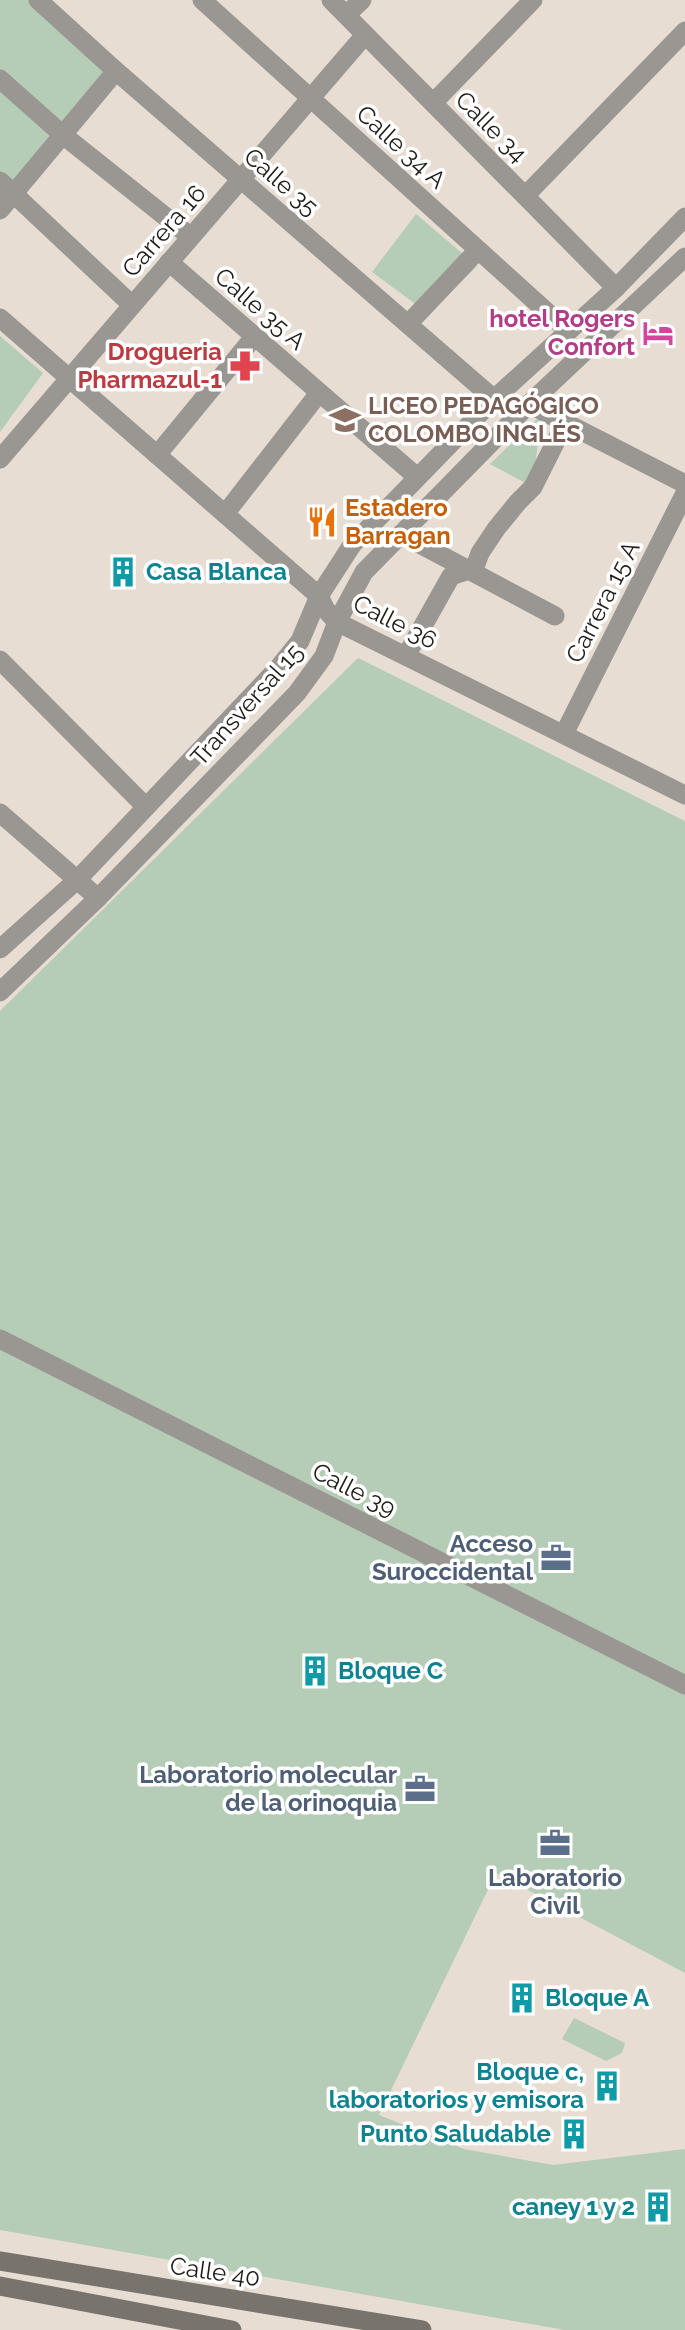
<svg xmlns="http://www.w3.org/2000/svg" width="685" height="2330" font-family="Raleway,sans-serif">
  <rect width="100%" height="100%" fill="#e7ddd3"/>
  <g fill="#b5ccb7">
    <path d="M0,0H39L113,63L0,198Z"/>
    <path d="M416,214L477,266L429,314L372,272Z"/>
    <path d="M0,336L43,373L0,432Z"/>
    <path d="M541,415L533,487L490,464Z"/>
    <path d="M358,658L685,821V1973L496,1873L379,2115L464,2149L553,2165L685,2149V2330H565L0,2230V1011Z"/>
    <path d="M574,2018L625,2043L622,2053L606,2061L562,2039Z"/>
  </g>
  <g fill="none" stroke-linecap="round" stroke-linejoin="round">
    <g stroke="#9a9692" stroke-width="19">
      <path d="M38,0L116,71L494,399"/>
      <path d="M202,0L568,331"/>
      <path d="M331,0L616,288"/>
      <path d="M346,15L362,0"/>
      <path d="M0,79L63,135L191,237"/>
      <path d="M433,103L533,0"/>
      <path d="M0,181L132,305"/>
      <path d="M525,196L685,31"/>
      <path d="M0,210L116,71"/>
      <path d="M169,262L417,477"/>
      <path d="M408,324L478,250"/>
      <path d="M529,404L685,484"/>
      <path d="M157,455L254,337"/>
      <path d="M0,459L365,35"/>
      <path d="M225,514L319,393"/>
      <path d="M401,534L555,616"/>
      <path d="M406,656L451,576L469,570L476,564L480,553L496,529L518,502L533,487L565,423"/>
      <path d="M0,660L146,807"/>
      <path d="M564,734L685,493"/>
      <path d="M0,813L98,898"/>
      <path d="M0,1339L685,1685"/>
    </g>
    <g stroke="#9a9692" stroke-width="19">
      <path d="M0,318L319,596L326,610L337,622L685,795"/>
      <path d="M0,949L77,880L279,667L300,641L319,596L352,545L494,399L616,288L685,217"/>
      <path d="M0,992L98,898L297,693L324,656L337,622L364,572L529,404L685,257"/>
    </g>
    <g stroke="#79736d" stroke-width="19">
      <path d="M0,2261C141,2285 282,2306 422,2330"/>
      <path d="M0,2286L232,2330"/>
    </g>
  </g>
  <defs>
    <g id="hotel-bare" transform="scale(2.415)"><path d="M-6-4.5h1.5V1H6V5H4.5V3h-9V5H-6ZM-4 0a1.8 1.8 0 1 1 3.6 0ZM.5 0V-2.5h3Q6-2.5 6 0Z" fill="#d1479c" stroke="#fff" stroke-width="2.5" paint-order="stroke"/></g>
    <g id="pharmacy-bare" transform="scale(2.415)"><path d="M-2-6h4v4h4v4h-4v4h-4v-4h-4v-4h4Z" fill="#e0444e" stroke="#fff" stroke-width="2.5" paint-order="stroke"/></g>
    <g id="school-bare" transform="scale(2.415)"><path d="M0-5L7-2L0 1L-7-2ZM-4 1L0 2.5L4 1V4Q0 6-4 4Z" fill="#8d6e63" stroke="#fff" stroke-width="2.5" paint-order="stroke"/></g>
    <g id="restaurant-bare" transform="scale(2.415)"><path d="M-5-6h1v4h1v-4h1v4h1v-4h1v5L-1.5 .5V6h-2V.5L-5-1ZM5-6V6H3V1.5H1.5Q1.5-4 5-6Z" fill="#e8710a" stroke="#fff" stroke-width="2.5" paint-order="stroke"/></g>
    <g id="building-bare" transform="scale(2.415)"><path d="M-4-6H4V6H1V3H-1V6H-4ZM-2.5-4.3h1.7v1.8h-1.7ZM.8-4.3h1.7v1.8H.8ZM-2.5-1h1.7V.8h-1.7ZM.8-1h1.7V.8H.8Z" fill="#0f9aa8" stroke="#fff" stroke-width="2.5" paint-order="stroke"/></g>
    <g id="office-bare" transform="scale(2.415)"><path d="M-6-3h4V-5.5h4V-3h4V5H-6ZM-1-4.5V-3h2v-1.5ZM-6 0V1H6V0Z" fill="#5c6f8a" stroke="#fff" stroke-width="2.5" paint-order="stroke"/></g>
  </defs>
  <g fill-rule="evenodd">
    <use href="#hotel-bare" x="658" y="333"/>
    <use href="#pharmacy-bare" x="245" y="366"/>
    <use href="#school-bare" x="345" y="420"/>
    <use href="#restaurant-bare" x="322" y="522"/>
    <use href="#building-bare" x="123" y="572"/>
    <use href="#office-bare" x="556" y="1558"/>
    <use href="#building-bare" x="315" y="1671"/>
    <use href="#office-bare" x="420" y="1789"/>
    <use href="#office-bare" x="555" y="1843"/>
    <use href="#building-bare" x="522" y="1998"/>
    <use href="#building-bare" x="607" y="2086"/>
    <use href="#building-bare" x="574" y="2134"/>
    <use href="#building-bare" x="658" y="2207"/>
  </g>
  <g text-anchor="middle" stroke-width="7" stroke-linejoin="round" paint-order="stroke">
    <g font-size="24" fill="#1f1c18" stroke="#fff">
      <text transform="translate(491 127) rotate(45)" y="8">Calle 34</text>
      <text transform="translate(401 147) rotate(42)" y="8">Calle 34 A</text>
      <text transform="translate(281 182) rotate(41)" y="8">Calle 35</text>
      <text transform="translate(164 231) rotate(-49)" y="8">Carrera 16</text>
      <text transform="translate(260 309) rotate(41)" y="8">Calle 35 A</text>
      <text transform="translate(603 602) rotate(-63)" y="8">Carrera 15 A</text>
      <text transform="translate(395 622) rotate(27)" y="8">Calle 36</text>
      <text transform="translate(247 705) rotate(-48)" y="8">Transversal 15</text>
      <text transform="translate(354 1490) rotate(27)" y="8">Calle 39</text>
      <text transform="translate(215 2272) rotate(8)" y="8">Calle 40</text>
    </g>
    <g font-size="24" font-weight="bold" fill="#b23c85" stroke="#fff" text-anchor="end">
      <text x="635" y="327">hotel Rogers<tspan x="635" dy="28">Confort</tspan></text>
    </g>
    <g font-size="24" font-weight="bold" fill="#be3a42" stroke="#fff" text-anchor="end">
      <text x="222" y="360">Drogueria<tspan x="222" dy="28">Pharmazul-1</tspan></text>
    </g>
    <g font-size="24" font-weight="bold" fill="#785e54" stroke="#fff" text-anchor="start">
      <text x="368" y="414">LICEO PEDAGÓGICO<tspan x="368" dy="28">COLOMBO INGLÉS</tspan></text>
    </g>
    <g font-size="24" font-weight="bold" fill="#c56008" stroke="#fff" text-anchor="start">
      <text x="345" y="516">Estadero<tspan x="345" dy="28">Barragan</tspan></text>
    </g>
    <g font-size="24" font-weight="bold" fill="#0d838f" stroke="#fff" text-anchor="start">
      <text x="146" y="580">Casa Blanca</text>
      <text x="338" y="1679">Bloque C</text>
      <text x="545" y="2006">Bloque A</text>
      <text x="584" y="2080" text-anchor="end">Bloque c,<tspan x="584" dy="28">laboratorios y emisora</tspan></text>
      <text x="551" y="2142" text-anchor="end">Punto Saludable</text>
      <text x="635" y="2215" text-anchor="end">caney 1 y 2</text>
    </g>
    <g font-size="24" font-weight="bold" fill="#4e5e75" stroke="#fff" text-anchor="end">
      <text x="533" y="1552">Acceso<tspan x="533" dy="28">Suroccidental</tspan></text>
      <text x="397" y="1783">Laboratorio molecular<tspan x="397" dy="28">de la orinoquia</tspan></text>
      <text x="555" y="1886" text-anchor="middle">Laboratorio<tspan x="555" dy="28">Civil</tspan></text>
    </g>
  </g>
</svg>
